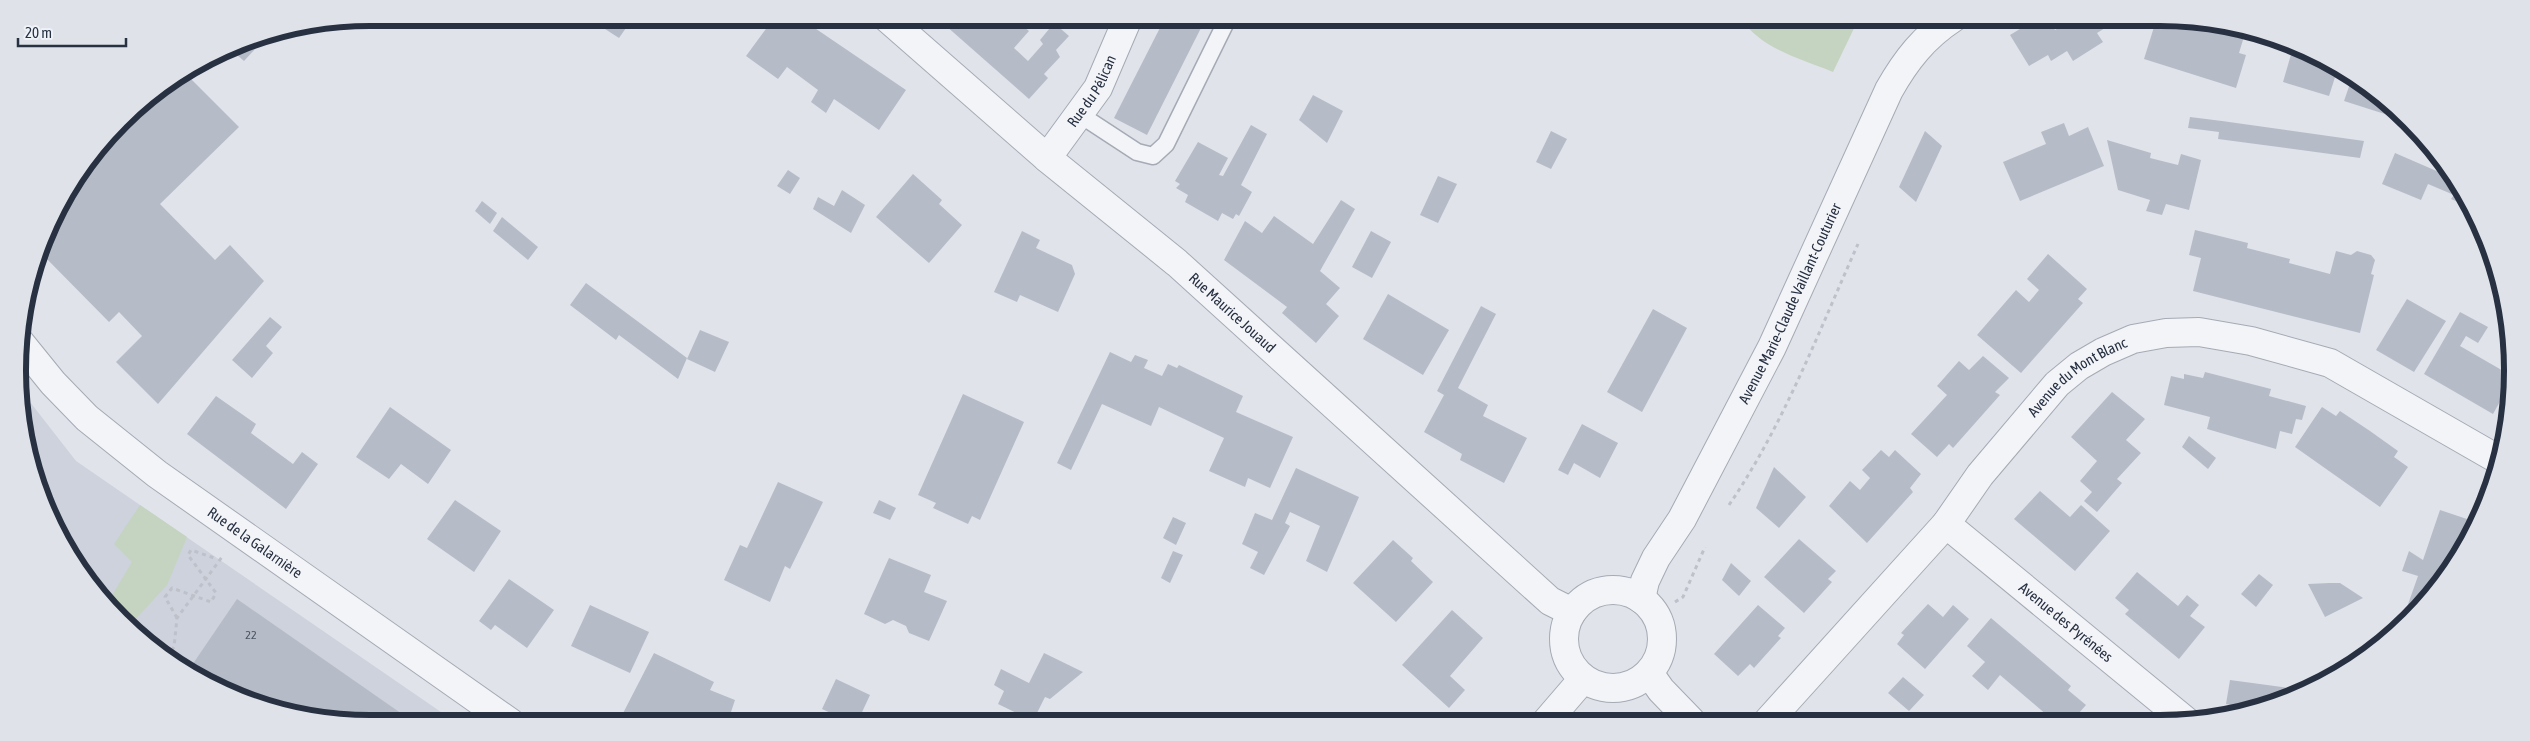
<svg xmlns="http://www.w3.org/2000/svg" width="2530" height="741" font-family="'Asap Condensed',sans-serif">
  <rect width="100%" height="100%" fill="#e0e3ea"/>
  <path fill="#cdd2dc" d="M23,393L76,461L457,723H371L302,717L236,697L175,664L90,585L54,526L30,462Z"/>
  <g fill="#c5d4c0">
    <path d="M1741,18H1859L1833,72C1802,59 1760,49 1741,18Z"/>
    <path d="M140,505L187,537L167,585L131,624L108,602L132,562L114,544Z"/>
  </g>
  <g fill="#b6bcc7">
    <path d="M481,18H497L499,19L493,28Z"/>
    <path d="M613,18H633L619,38L605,29Z"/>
    <path d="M645,18H665L658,28Z"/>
    <path d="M774,18H800L906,90L879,130L834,99L826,113L811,102L818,90L787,67L778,79L746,56Z"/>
    <path d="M937,18H980L985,22L989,18H1013L1029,31L1014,48L1028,61L1043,44L1040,40L1054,23L1069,36L1056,50L1060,57L1044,74L1048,78L1029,99Z"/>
    <path d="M1165,18H1206L1147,135L1114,118Z"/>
    <path d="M2038,18H2048L2055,30L2075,18H2109L2113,23L2097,33L2103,42L2073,61L2067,51L2051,61L2048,55L2029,66L2010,35Z"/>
    <path d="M2166,18L2228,24L2246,30L2239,53L2246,55L2236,88L2144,59L2154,27L2162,29Z"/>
    <path d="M269,34L244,61L229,48L236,44Z"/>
    <path d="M2294,44L2338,68L2329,96L2283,82Z"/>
    <path d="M187,75L239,127L160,204L215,260L230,245L264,281L158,404L116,362L142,336L119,312L109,322L40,252L54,214L91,155L138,105Z"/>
    <path d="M2353,75L2394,108L2391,116L2344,101Z"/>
    <path d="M1313,95L1343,111L1327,143L1299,120Z"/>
    <path d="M2190,117L2222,121L2364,141L2360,158L2218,139L2219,132L2188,128Z"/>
    <path d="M2064,123L2069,136L2088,127L2104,166L2020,201L2003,162L2046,144L2041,132Z"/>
    <path d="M1251,125L1267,134L1241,185L1252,192L1239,216L1236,214L1233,219L1222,213L1218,221L1185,202L1188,195L1176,188L1180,184L1175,181L1198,142L1228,158L1219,175L1223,176Z"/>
    <path d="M1551,131L1567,139L1551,169L1536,162Z"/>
    <path d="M1925,131L1942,146L1916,202L1899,187Z"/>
    <path d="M2107,140L2151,153L2150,158L2178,165L2181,154L2201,160L2189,210L2166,204L2162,215L2146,211L2150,200L2118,190Z"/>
    <path d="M2395,153L2455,179L2470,207L2451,199L2454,195L2428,184L2421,200L2382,184Z"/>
    <path d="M788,170L800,178L790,194L777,186Z"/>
    <path d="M913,174L942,200L939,204L962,225L929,263L876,217Z"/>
    <path d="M1438,176L1457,184L1438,223L1420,215Z"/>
    <path d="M842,190L865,205L851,233L813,209L818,197L834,206Z"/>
    <path d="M1341,200L1355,209L1320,271L1340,288L1326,304L1339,316L1316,343L1282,313L1287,307L1224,260L1245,221L1262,233L1274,216L1313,244Z"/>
    <path d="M482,201L497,213L490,224L475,211Z"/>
    <path d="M502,217L538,247L528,260L493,231Z"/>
    <path d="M2195,230L2248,243L2247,248L2290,259L2289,263L2330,274L2336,251L2351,255L2357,251L2371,255L2375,260L2371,274L2374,275L2360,333L2193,291L2201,258L2189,255Z"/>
    <path d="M1022,231L1040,240L1036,248L1072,265L1075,274L1058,312L1020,295L1017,302L994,292Z"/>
    <path d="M1371,231L1391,242L1372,278L1352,267Z"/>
    <path d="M2048,254L2087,289L2078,299L2083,303L2021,373L1977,335L2016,290L2029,302L2039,290L2027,279Z"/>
    <path d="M586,283L687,358L678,379L619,335L616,340L570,305Z"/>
    <path d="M1388,294L1449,330L1423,375L1363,339Z"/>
    <path d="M2407,299L2446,321L2414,372L2376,350Z"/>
    <path d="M1481,306L1496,314L1458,388L1488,405L1483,416L1527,438L1504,483L1460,460L1462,454L1424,432L1444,395L1437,391Z"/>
    <path d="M1653,309L1687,328L1642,412L1607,392Z"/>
    <path d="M2460,312L2488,327L2478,343L2466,336L2460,346L2512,376L2511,382L2493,414L2424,374Z"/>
    <path d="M270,317L282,327L266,346L273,353L252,378L232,360Z"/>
    <path d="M700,330L729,342L715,372L687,359Z"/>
    <path d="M1110,352L1131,362L1135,355L1148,360L1144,368L1162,376L1168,364L1177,368L1179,365L1243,396L1236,412L1293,437L1270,488L1248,478L1245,487L1209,471L1224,438L1159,407L1151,426L1102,404L1071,470L1057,463Z"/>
    <path d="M1983,356L2009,378L1995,392L2000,395L1953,448L1949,444L1937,457L1911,434L1947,395L1937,386L1959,361L1969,370Z"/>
    <path d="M2205,372L2271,389L2269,396L2306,406L2302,420L2296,419L2292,434L2280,431L2276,449L2207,429L2210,417L2164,405L2171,376L2184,379V374L2203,378Z"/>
    <path d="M2112,392L2145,419L2126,440L2141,453L2117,479L2122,483L2097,512L2084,501L2092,492L2080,481L2097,461L2071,437Z"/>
    <path d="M963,394L1024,422L980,520L972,516L968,524L933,508L936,503L918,495Z"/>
    <path d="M216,396L256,424L251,433L293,464L302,452L318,464L286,509L187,434Z"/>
    <path d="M390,407L451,450L428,484L401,464L389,479L356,457Z"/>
    <path d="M2322,407L2336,416L2340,411L2370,431L2398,451L2394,457L2408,467L2380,507L2295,447Z"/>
    <path d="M1582,424L1618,443L1600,478L1574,463L1568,475L1558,470Z"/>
    <path d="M2189,436L2216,458L2208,469L2182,447Z"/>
    <path d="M1881,450L1889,457L1895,450L1921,474L1910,488L1913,492L1867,543L1829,506L1850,481L1860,490L1870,478L1862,470Z"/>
    <path d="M1774,467L1806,497L1779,528L1756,508Z"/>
    <path d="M1296,468L1359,497L1327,572L1306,561L1320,526L1290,512L1285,523L1290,526L1264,575L1250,568L1258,552L1242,544L1255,513L1272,520Z"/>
    <path d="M778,482L823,502L790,569L785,566L770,602L724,580L740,545L747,548Z"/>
    <path d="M2040,491L2070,517L2081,505L2110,531L2075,571L2014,519Z"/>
    <path d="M455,500L501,531L474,572L427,539Z"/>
    <path d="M879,500L896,508L890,520L873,513Z"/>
    <path d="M2440,510L2470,520L2465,537L2468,538L2414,613L2406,610L2418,576L2402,571L2409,551L2423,560Z"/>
    <path d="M1173,517L1186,523L1176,545L1163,538Z"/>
    <path d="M1799,539L1836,571L1828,579L1832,582L1804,613L1764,577Z"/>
    <path d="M1393,540L1413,558L1411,561L1433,582L1396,622L1353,583Z"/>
    <path d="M1173,551L1183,555L1170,583L1161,578Z"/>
    <path d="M889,558L931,575L924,592L947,601L929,641L909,633L906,626L893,620L885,624L864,614Z"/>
    <path d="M1731,563L1751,581L1739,596L1722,580Z"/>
    <path d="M2137,572L2178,606L2187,595L2199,605L2190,616L2205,627L2179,659L2125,614L2129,610L2115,598Z"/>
    <path d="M2259,574L2273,585L2256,607L2241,594Z"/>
    <path d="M509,579L554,610L527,648L495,625L491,630L479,621Z"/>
    <path d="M2329,583H2340L2363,598L2325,617L2308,584Z"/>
    <path d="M237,599L415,723H371L302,717L236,697L188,671Z"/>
    <path d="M1928,604L1943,617L1953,605L1969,619L1925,669L1897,644L1904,635L1901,633Z"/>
    <path d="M590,605L649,632L630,673L571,646Z"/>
    <path d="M1758,605L1785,628L1778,636L1781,638L1754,668L1750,664L1738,676L1714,654Z"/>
    <path d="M1452,610L1483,638L1450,676L1465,690L1449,708L1402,665Z"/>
    <path d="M1991,618L2071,686L2068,690L2086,705L2072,721H2044L2048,716L2000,675L1988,690L1972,676L1985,662L1967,646Z"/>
    <path d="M654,653L714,682L710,690L735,700L730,715L747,723H618Z"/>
    <path d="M1044,653L1083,672L1050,699L1045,697L1033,721L998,704L1004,691L994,685L1001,669L1029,683Z"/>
    <path d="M1903,677L1924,695L1909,711L1888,693Z"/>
    <path d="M836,679L870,695L857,723H852L822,709Z"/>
    <path d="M2230,680L2282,687L2304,691L2245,708L2226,704Z"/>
    <path d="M1826,713L1836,721H1818Z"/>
    <path d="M2107,715L2114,721H2102Z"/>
  </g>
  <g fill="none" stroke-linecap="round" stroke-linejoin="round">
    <g stroke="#a5aab4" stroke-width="19">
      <path id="lane" d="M1079,114L1137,152L1153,156L1166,144L1228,18"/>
    </g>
    <g stroke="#a5aab4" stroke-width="30">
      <g id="street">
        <path id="s1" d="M887,18L1047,158L1177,263L1550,601L1572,612"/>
        <path id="s2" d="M1047,158L1098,88L1128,18"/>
        <path id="s3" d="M19,341L53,383L87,418L157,474L511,723"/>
        <path id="s4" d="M1946,524L2186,721"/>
        <circle cx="1613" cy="639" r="49"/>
        <path id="s5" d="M1641,599L1645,581L1656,558L1682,519L1772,347L1889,90C1906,60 1924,37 1953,18"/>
        <path d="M1649,673L1661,690L1691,721"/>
        <path id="s6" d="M1768,721L1946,524L1980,475L2057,384L2079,366L2103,352L2133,339L2166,333L2199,332L2251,341L2330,363L2499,460"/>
        <path d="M1546,722L1583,679"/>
      </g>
    </g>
    <g stroke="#bec1c9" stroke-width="3" stroke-dasharray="4 4" stroke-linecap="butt">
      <path d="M1986,22L1993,18"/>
      <path d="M1729,505C1783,426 1819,331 1858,244"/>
      <path d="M1675,602L1683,597L1705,547"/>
      <path d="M177,618L165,597L172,588L211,602L216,593L188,555L191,550L217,559"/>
      <path d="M167,657L174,647L177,618L222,557"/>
    </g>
    <use href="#lane" stroke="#f3f4f8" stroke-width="16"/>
    <use href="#street" stroke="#f3f4f8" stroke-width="28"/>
  </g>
  <g text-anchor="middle" stroke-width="5" stroke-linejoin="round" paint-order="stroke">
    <g font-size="12" fill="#4b5463">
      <text x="251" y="639">22</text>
    </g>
    <g font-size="15" fill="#273142" stroke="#eff2f7">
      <text dy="5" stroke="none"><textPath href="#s2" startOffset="81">Rue du Pélican</textPath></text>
      <text dy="5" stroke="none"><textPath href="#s5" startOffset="332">Avenue Marie-Claude Vaillant-Couturier</textPath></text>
      <text dy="5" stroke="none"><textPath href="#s1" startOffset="454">Rue Maurice Jouaud</textPath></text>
      <text dy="5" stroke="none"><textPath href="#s6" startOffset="465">Avenue du Mont Blanc</textPath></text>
      <text dy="5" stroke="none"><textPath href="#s3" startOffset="312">Rue de la Galarnière</textPath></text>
      <text dy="5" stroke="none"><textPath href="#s4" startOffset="155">Avenue des Pyrénées</textPath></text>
    </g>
  </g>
  <path d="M0 0H2530V741H0ZM370 26H2160A344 344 0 0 1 2504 370V371A344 344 0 0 1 2160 715H370A344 344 0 0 1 26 371V370A344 344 0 0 1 370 26Z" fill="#dfe3e9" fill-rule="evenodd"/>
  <path fill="none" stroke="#273142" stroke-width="6" d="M370 26H2160A344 344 0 0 1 2504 370V371A344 344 0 0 1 2160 715H370A344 344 0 0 1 26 371V370A344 344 0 0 1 370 26Z"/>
  <path d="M18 38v8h108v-8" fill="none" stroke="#273142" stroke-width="2.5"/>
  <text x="25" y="38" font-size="15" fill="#273142" stroke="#eff2f7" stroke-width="4" paint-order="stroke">20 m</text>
</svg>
